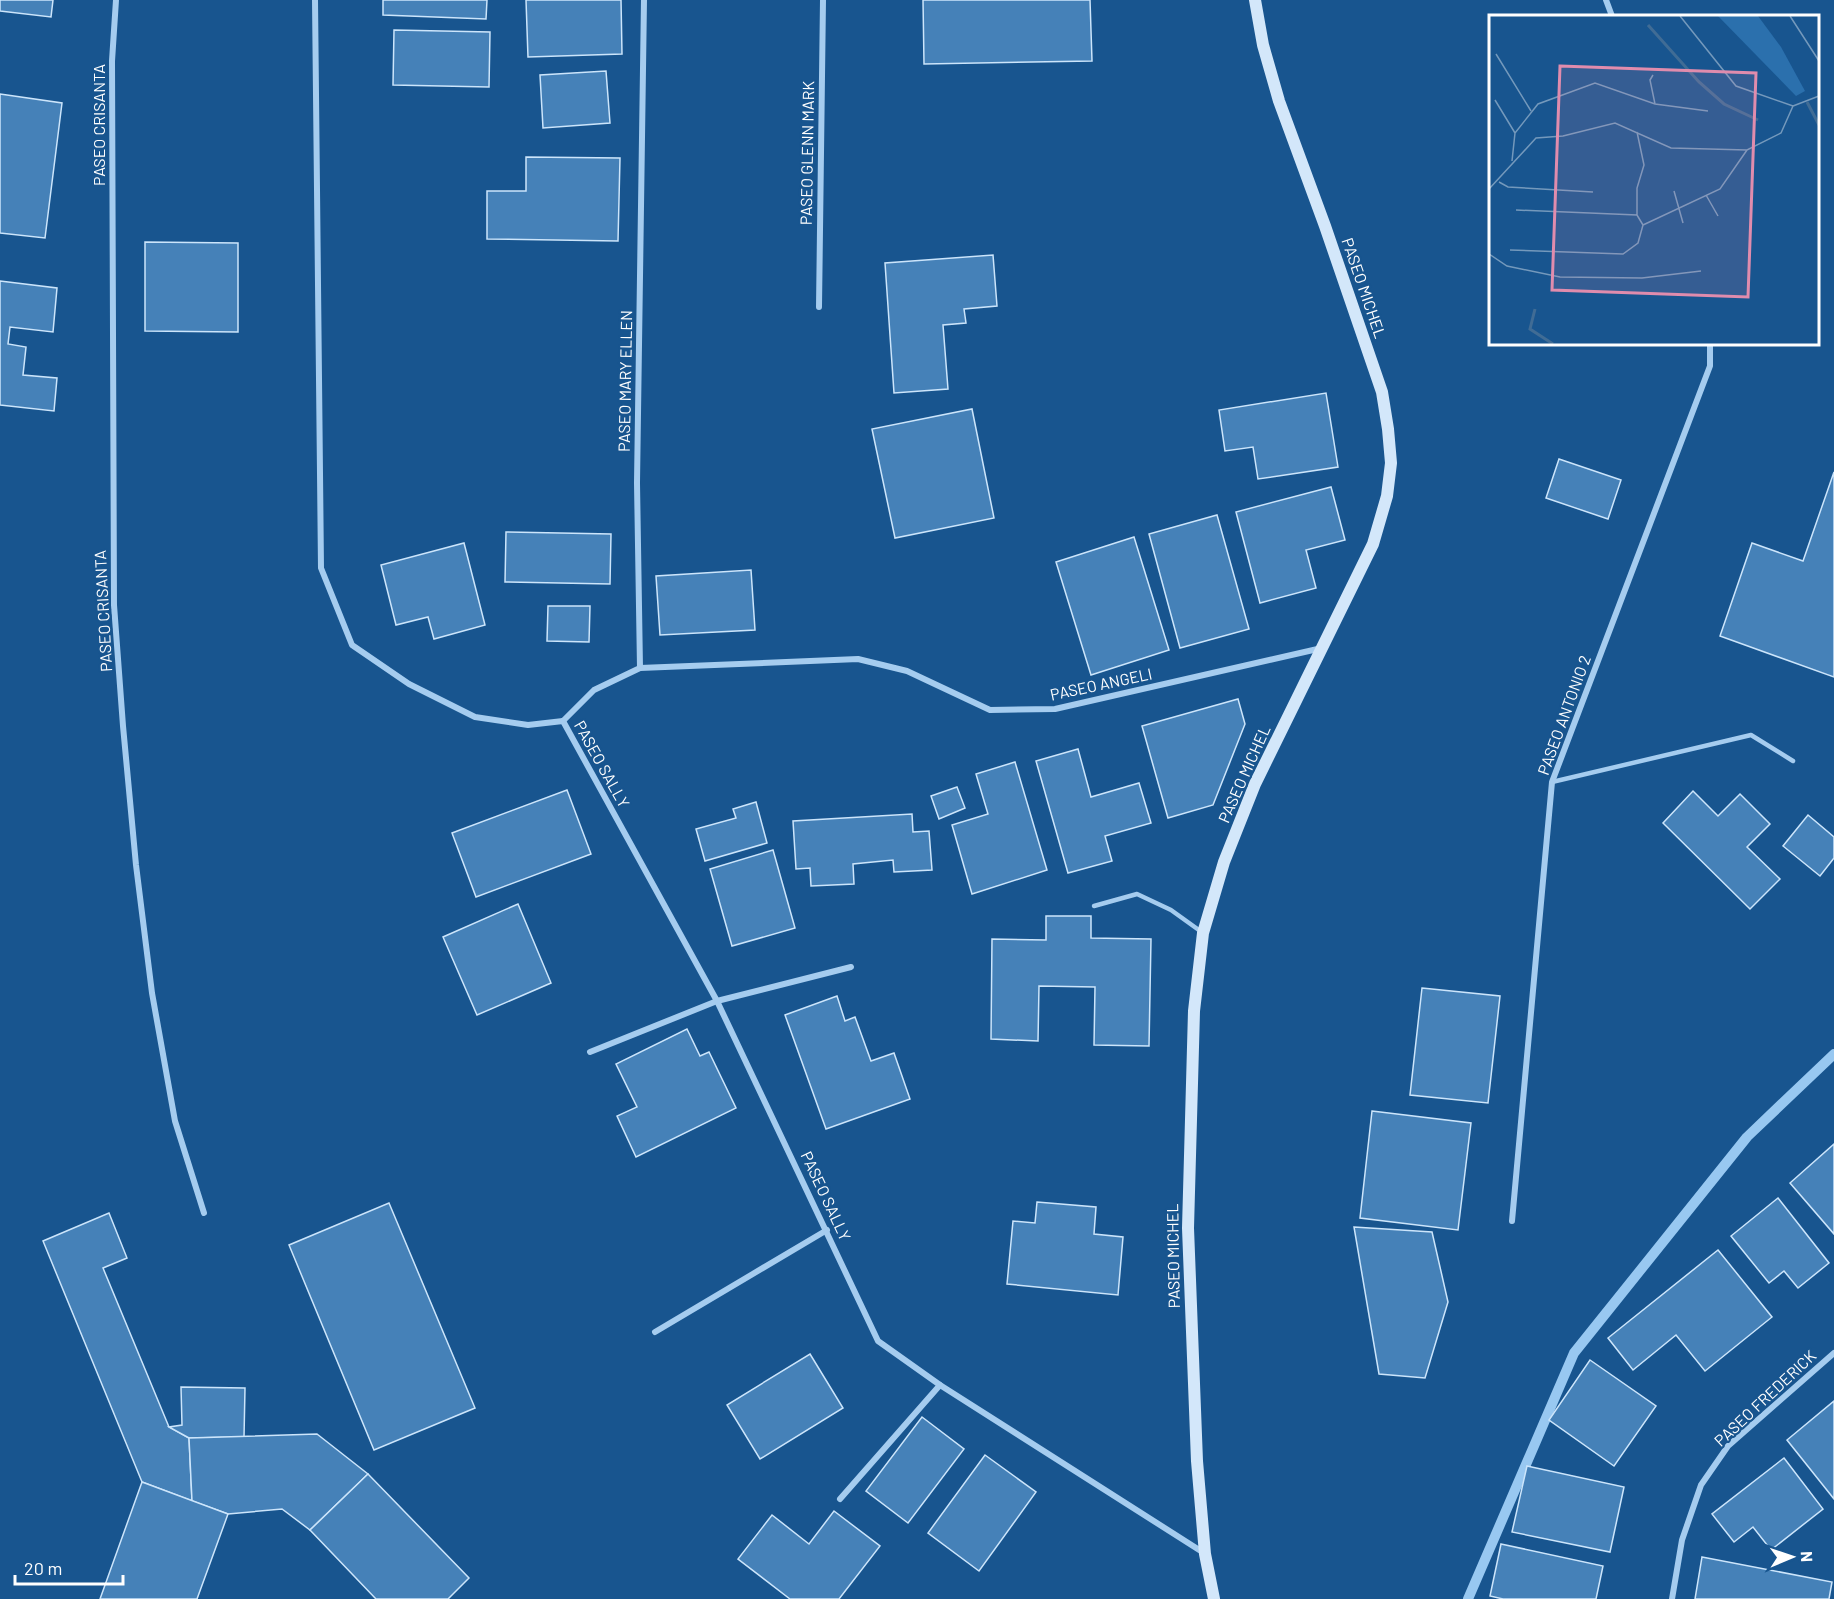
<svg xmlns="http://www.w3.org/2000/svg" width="1834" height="1599" font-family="Barlow,sans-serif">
  <rect width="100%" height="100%" fill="#18558f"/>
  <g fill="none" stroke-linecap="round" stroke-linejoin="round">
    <path stroke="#98c8f1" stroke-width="10" d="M1468,1599L1574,1353L1747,1137L1834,1054"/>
  </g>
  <g fill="#4581b8" stroke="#cce5fb" stroke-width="1.5">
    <path d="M0,0H53L51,17L0,11Z"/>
    <path d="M383,0H487L486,19L383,15Z"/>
    <path d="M526,0H621L622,54L528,57Z"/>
    <path d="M923,0H1090L1092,61L924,64Z"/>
    <path d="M394,30L490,32L489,87L393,85Z"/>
    <path d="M606,71L610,123L543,128L540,75Z"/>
    <path d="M0,94L62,103L45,238L0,233Z"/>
    <path d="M526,157L620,158L618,241L487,239V191H526Z"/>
    <path d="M145,242L238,243V332L145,331Z"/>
    <path d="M993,255L997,306L964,309L966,323L943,325L948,389L894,393L885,263Z"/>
    <path d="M0,281L57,288L53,332L10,327L8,344L26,347L23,375L57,378L54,411L0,405Z"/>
    <path d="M1326,393L1338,467L1258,479L1253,447L1225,451L1219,410Z"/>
    <path d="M972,409L994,518L895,538L872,429Z"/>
    <path d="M1559,459L1621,480L1608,519L1546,498Z"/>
    <path d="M1834,472V677L1720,636L1752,543L1803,561Z"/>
    <path d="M1331,487L1345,540L1306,550L1316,588L1260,603L1236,512Z"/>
    <path d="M1217,515L1249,629L1180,648L1149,534Z"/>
    <path d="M506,532L611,534L610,584L505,582Z"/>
    <path d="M1134,537L1169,650L1091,675L1056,562Z"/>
    <path d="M464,543L485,625L434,639L428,617L396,625L381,565Z"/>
    <path d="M751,570L755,630L660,635L656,576Z"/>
    <path d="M548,606H590L589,642L547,641Z"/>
    <path d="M1238,699L1245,724L1213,805L1168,818L1142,726Z"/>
    <path d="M1078,749L1091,797L1139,783L1151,823L1105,836L1112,861L1068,873L1036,761Z"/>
    <path d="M1015,762L1047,870L972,894L952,825L988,814L976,774Z"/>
    <path d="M957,787L965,808L939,819L931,796Z"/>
    <path d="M567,790L591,854L476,897L452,833Z"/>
    <path d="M1693,791L1718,816L1740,794L1770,824L1747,847L1780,879L1750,909L1663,823Z"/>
    <path d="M756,802L767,843L705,861L696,829L736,818L733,809Z"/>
    <path d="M912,814L913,832L929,831L932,870L894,872L893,860L853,864L854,884L811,886L810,868L796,869L793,821Z"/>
    <path d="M1808,815L1834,837V858L1820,876L1783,846Z"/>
    <path d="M773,850L795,928L732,946L710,869Z"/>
    <path d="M518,904L551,983L477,1015L443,937Z"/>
    <path d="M1046,916H1091V938L1151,939L1149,1046L1094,1045L1095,987L1039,986L1038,1041L991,1039L992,939L1046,940Z"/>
    <path d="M1422,988L1500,996L1488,1103L1410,1095Z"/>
    <path d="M837,996L845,1021L855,1017L871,1061L894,1053L910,1099L826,1129L785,1015Z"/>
    <path d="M687,1029L700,1056L709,1052L736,1108L636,1157L617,1116L637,1107L616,1064Z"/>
    <path d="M1372,1111L1471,1123L1458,1230L1360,1218Z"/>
    <path d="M1834,1144V1234L1790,1183Z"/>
    <path d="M1778,1198L1829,1263L1798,1288L1784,1271L1769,1283L1731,1236Z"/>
    <path d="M1037,1202L1096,1207L1094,1234L1123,1237L1118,1295L1007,1284L1013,1221L1035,1223Z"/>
    <path d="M389,1203L475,1408L374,1450L289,1245Z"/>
    <path d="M109,1213L127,1258L103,1268L169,1427L189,1438L192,1501L142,1482L43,1241Z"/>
    <path d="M1354,1227L1432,1232L1448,1302L1425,1378L1379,1374Z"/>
    <path d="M1718,1250L1772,1317L1705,1371L1676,1335L1633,1370L1608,1338Z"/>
    <path d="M810,1354L843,1408L760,1459L727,1405Z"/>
    <path d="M1590,1360L1656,1406L1614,1466L1549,1420Z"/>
    <path d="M181,1387L245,1388L244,1437L189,1438L169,1427L182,1425Z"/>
    <path d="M1834,1401V1499L1787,1440Z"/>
    <path d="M922,1417L964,1449L908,1523L866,1491Z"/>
    <path d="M317,1434L368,1474L310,1530L282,1509L228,1514L192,1501L189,1438Z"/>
    <path d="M985,1455L1036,1492L979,1571L928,1533Z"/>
    <path d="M1784,1458L1823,1509L1771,1550L1753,1527L1734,1542L1712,1514Z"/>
    <path d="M1527,1466L1624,1487L1610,1552L1512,1532Z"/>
    <path d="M368,1474L469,1578L448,1599H376L310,1530Z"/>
    <path d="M142,1482L228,1514L197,1599H100Z"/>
    <path d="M834,1511L880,1546L839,1599H790L738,1559L772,1515L809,1544Z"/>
    <path d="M1501,1544L1603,1566L1596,1599H1503L1490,1596Z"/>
    <path d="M1702,1557L1832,1582L1829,1599H1695Z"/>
  </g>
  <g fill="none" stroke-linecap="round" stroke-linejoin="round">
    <g stroke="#a5ccef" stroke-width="4.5">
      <path d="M1552,782L1751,735L1793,761"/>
      <path d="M1094,906L1137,894L1171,910L1203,933"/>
    </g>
    <g stroke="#a5ccef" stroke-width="6">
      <path d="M116,0L112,61L114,605L123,726L136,865L152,993L175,1121L204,1213"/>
      <path d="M315,0L321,568L352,645L409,684L475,717L528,725L563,721"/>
      <path d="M1606,0L1612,16"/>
      <path d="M819,307L823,0"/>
      <path d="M640,668L858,659L907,671L990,710L1055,709L1322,648"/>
      <path d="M563,721L717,1001L878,1341L940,1385L1204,1553"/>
      <path d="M563,721L594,690L640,668L637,483L644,0"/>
      <path d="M590,1052L717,1001L851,967"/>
      <path d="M1512,1221L1552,782L1710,366V344"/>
      <path d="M655,1332L827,1230"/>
      <path d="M840,1499L940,1385"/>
      <path d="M1672,1599L1682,1540L1701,1485L1728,1446L1834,1353"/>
    </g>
    <path stroke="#d3e7fa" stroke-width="12" d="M1214,1599L1205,1554L1197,1461L1188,1228L1194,1011L1203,933L1224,862L1255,784L1373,544L1387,496L1391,463L1388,429L1382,392L1325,226L1279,101L1263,45L1255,0"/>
  </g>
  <g text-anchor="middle" stroke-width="4.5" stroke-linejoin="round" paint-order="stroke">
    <g font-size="16" fill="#fff" stroke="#18558f">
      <text transform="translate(99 125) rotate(-90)" y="6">PASEO CRISANTA</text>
      <text transform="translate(807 153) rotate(-89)" y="6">PASEO GLENN MARK</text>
      <text transform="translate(1364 288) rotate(71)" y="6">PASEO MICHEL</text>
      <text transform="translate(625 381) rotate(-89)" y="6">PASEO MARY ELLEN</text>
      <text transform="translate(103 611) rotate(-93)" y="6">PASEO CRISANTA</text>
      <text transform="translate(1101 684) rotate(-12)" y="6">PASEO ANGELI</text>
      <text transform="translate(1564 715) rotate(-70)" y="6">PASEO ANTONIO 2</text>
      <text transform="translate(602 764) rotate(61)" y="6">PASEO SALLY</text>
      <text transform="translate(1244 774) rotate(-66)" y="6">PASEO MICHEL</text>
      <text transform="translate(826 1196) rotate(65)" y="6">PASEO SALLY</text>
      <text transform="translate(1173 1256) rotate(-91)" y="6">PASEO MICHEL</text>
      <text transform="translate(1765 1398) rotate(-43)" y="6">PASEO FREDERICK</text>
    </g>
  </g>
  <g transform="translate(1489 15)">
    <rect width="330" height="330" fill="#18558f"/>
    <path d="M229,1H269L292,32L316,76L307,81Z" fill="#2b70ad"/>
    <path fill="none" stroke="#406c95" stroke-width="3" d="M159,10L210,67L235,89L269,105M318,87L330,110M46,294L41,314L64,329"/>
    <path fill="none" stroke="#7499bc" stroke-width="1.5" d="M191,1L247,71L304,91M301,1L330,46M7,39L42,96M164,60L161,65L166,89M6,85L26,118M304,91L330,81M23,146L26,118L49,89L106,68L166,89L219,96M10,167L19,172L104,177M0,174L47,123L74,121L126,108L182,133L258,135L292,118L304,91M185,176L194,208M217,180L229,201M27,195L148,200L154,210M148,200V173L155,150L148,117M154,210L231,174L258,135M21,235L134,239L149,228L154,210M0,239L18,251L71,262L153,263L212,256"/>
    <path fill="#e08cad" fill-opacity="0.15" stroke="#e08cad" stroke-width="3" d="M71,51L267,58L259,282L63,275Z"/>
    <rect width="330" height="330" fill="none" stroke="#fff" stroke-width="3"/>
  </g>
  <g transform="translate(1792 1557) rotate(88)" stroke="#18558f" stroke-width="4.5" paint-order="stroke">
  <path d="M0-4.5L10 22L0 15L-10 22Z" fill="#ffffff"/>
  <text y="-9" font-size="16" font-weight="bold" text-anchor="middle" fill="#ffffff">N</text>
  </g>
  <path d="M15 1575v9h108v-9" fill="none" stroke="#ffffff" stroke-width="3"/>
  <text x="24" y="1575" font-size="18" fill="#ffffff" stroke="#18558f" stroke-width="4.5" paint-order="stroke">20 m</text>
</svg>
